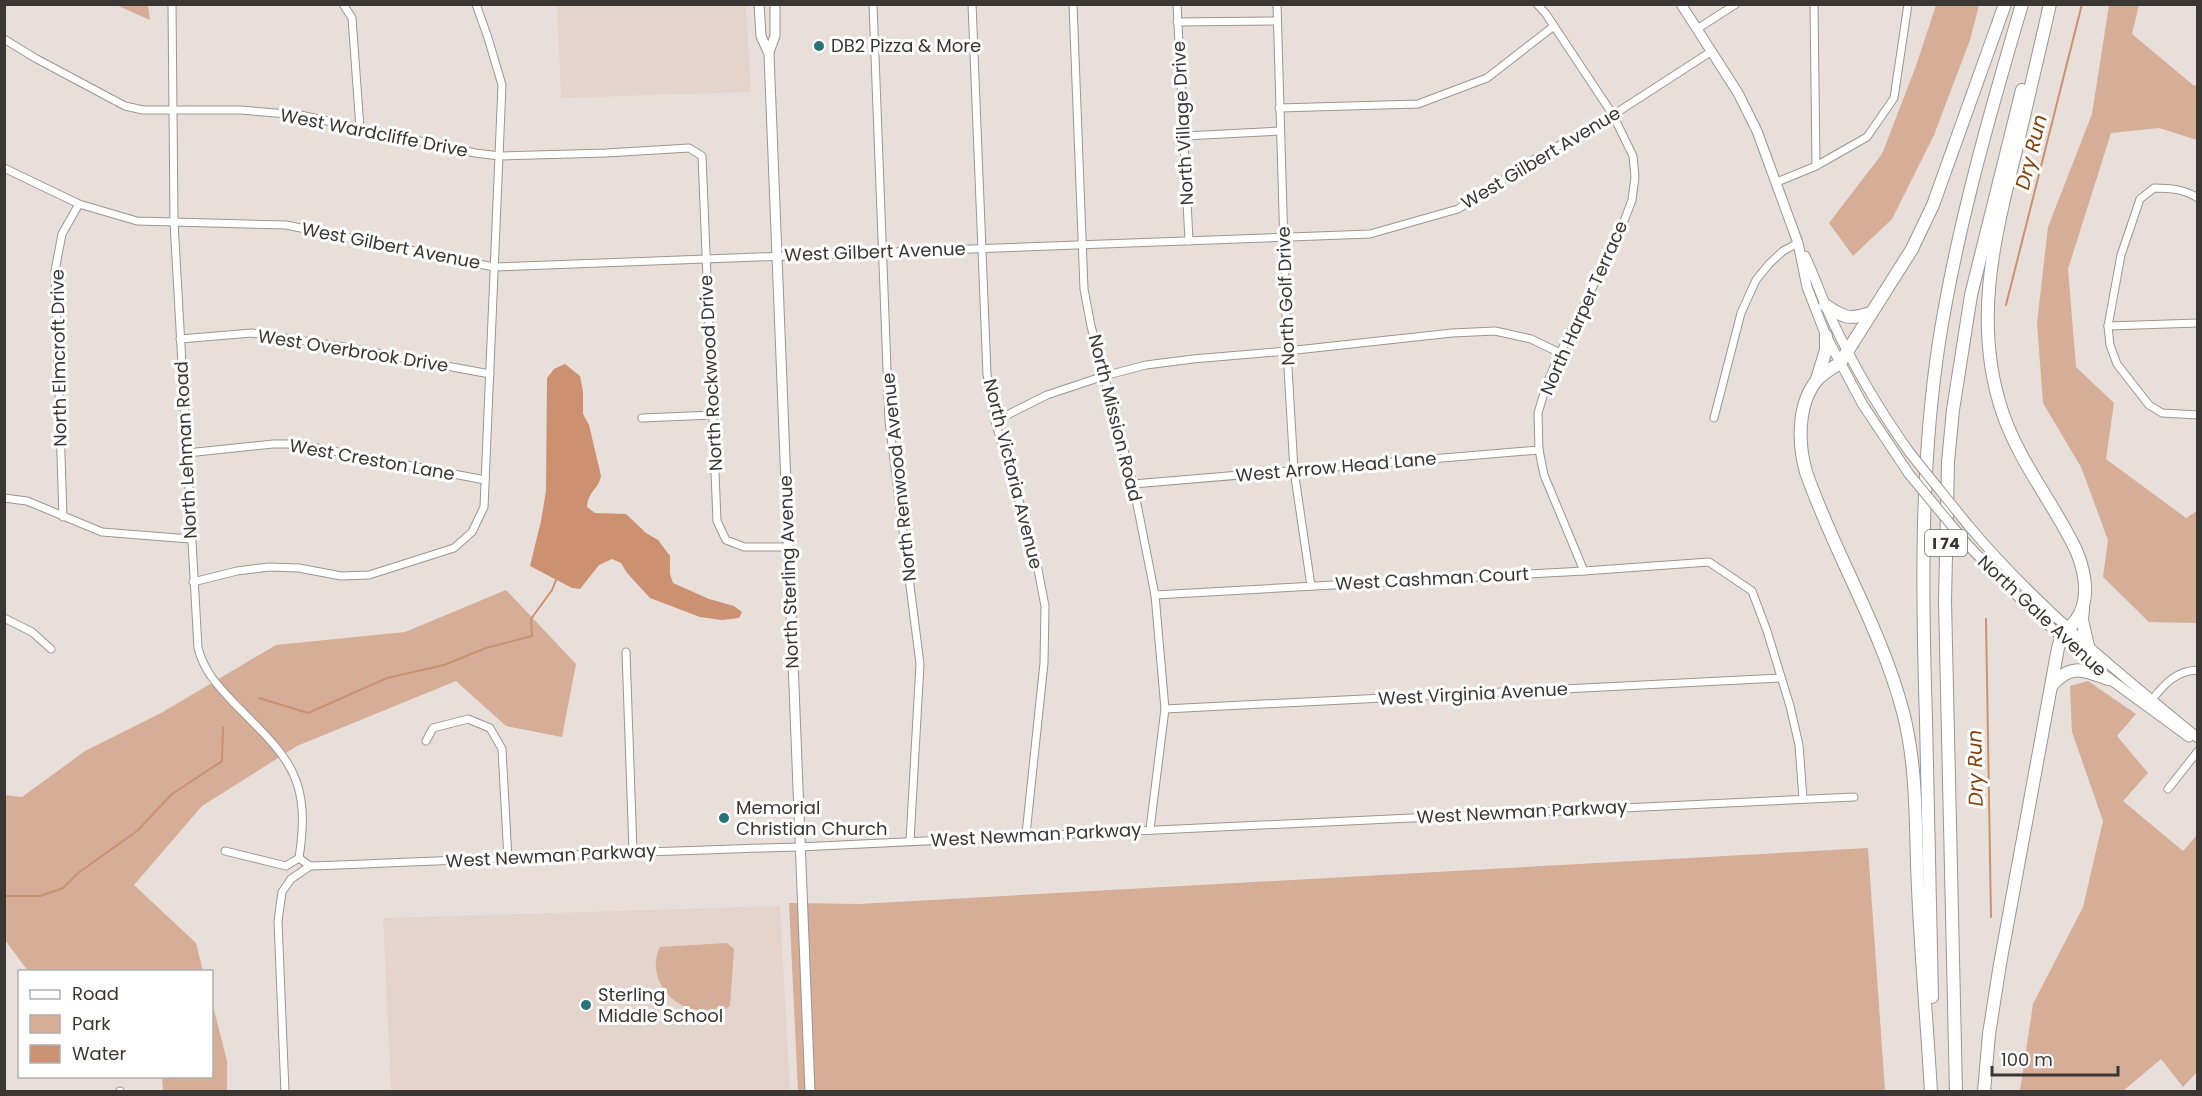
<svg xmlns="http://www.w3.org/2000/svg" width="2202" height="1096" font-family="Poppins,sans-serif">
  <rect width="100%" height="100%" fill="#e8dfda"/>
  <g fill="#e5d4cb">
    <path d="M557,5H746L751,92L561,98Z"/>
    <path d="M780,906L790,1091H391L383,918Z"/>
  </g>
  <g fill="#d6ad96">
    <path d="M116,5H148L150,20Z"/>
    <path d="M1936,5H1979L1970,40L1934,135L1892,219L1853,256L1829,223L1882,154L1916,66Z"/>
    <path d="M2109,5H2139L2132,34L2193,85L2197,86V140L2159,128L2111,133L2068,269L2076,367L2114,403L2106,459L2186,518L2197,511V623L2149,622L2103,577L2108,540L2081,467L2043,403L2037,323L2048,227L2092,114Z"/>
    <path d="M506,590L576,664L562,737L506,726L456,681L297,746L202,806L134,885L196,943L203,971H28L5,940V795L22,797L85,751L161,713L276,645L405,632Z"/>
    <path d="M2088,681L2136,714L2117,736L2148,773L2123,801L2183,851L2197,835V1072L2183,1087L2161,1059L2123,1091H2020L2033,1004L2083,907L2103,821L2072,732L2070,686Z"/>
    <path d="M1868,848L1885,1091H798L789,903L859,904Z"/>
    <path d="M727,943L734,949L730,1006L722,1012C711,1011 698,1012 688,1008C663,998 648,971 660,947Z"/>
    <path d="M212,1002L227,1061V1091H163L162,1077L212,1076Z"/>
  </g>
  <path fill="#cb9170" d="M565,364L580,376L583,391V414L589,425L601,476C598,490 588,491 587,507L595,513L626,514L646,533L658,540L670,556V574L673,583L709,599L734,606L742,612L739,618L722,620L700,617L650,598L627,573L621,563L612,559L599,565L580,589L572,588L530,566L541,521L546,491L547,378L554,369Z"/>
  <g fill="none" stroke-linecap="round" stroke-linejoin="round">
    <g stroke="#cb9170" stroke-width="2">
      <path d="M2006,305L2082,4"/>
      <path d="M1986,619L1991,917"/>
      <path d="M259,698L308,713L387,678L444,665L486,648L532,636L531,619L552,590L556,580"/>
      <path d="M4,896H40L63,888L78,873L137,831L172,794L222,761L223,727"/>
    </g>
    <g stroke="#9e9590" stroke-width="9">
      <g id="street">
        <path d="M172,4L174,222L198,648C204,671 217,685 233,702C287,757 312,775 299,858"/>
        <path d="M343,4L352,18L360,128"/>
        <path d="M873,4L889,421L920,664L910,841"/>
        <path d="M972,4L987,374L995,421L1035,554L1045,606L1044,663L1026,834"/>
        <path d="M1073,4L1084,289L1091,326L1133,484L1155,595L1165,709L1150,829"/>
        <path d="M1177,4L1189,241"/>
        <path d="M1277,4L1287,351L1294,470L1311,586"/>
        <path d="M1537,4L1546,14L1613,115L1633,156L1635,177L1632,200L1620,232L1560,353L1547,383L1538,413L1539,450L1544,475L1584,571"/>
        <path d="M1814,4L1816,166"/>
        <path d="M1177,22L1276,21"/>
        <path d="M1697,29L1736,4"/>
        <path d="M4,39L35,58L125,106L143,110H240L300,115L475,153L500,156L606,153L689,148L702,156L717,521L726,540L744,547H788"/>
        <path d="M1279,108L1418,104L1487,78L1554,26"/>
        <path d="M1185,136L1280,131"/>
        <path d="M4,168L79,204L137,221L286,225L494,267L1370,234L1458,209L1535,159L1613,115L1712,51"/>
        <path d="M1777,182L1816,166L1867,137L1894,98L1908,4"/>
        <path d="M2198,198C2184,189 2170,188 2154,188L2140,199L2121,255L2108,326L2110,345L2117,364L2149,405L2162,413L2198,415"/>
        <path d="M2108,326L2198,323"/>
        <path d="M180,339L252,333L344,347L490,374"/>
        <path d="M642,418L713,415"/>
        <path d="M1714,418L1741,313L1756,280L1769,264L1783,251L1798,243"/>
        <path d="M995,421L1047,395L1104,376L1146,365L1193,359L1287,351L1452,333L1495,331L1531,339L1560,353"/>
        <path d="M187,453L273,444H296L485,480"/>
        <path d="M1133,484L1539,450"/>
        <path d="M4,498L27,501L102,532L190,539"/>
        <path d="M63,517L55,271L62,234L79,204"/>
        <path d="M193,582L237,571L269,567L299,568L341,576L369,575L454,548L472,532L484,507L502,85L488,38L476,4"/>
        <path d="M1155,595L1584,571L1709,562L1752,591L1767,631L1790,706L1799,745L1803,799"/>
        <path d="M4,618L32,632L51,649"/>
        <path d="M626,652L633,851"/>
        <path d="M2150,702C2164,685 2174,671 2198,670"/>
        <path d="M1165,709L1781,678"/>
        <path d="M426,741L433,728L468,719L490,728L502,749L508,859"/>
        <path d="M2168,789L2198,751"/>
        <path d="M225,851L286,866L299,858"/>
        <path d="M299,858L310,866C473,860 636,851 799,847L1854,797"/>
        <path d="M120,1091V1092"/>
        <path d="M285,1092L278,921L282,892L291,879L310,866"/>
      </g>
    </g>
    <g stroke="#9e9590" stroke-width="11">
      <g id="secondary">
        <path d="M759,4L761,36L769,54L810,1092"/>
        <path d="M1681,4L1738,93L1757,131L1798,243L1807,287L1826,336L1863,405L1909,474"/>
        <path d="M769,52L775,36V4"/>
        <path d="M1805,256C1815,277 1822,299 1832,320C1854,367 1880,411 1910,453"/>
        <path d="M1968,525C2036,606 2116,671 2198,738"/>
        <path d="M1967,544L2010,589L2092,666L2189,737"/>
      </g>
    </g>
    <g stroke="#9e9590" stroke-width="14">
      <g id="highway">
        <path d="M1825,305C1844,318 1849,320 1871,313"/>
        <path d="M1817,379L1826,350V336"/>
        <path d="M2083,609L2082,620L2088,646"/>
        <path d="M2052,685C2071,663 2084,670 2108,679"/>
        <path d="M1932,997C1930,905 1928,812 1926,720C1922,594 1920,467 1939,342C1957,228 1989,116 2022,4"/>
        <path d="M1931,1092C1927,1024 1921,956 1918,888C1915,829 1918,769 1903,712C1881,628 1834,553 1806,472C1798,444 1797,404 1817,380C1823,373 1832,368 1840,363L1912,249L1933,205L2005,4"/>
        <path d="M1956,1092L1945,601L1948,462L1953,410L1971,295L2022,90"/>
        <path d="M1984,1092L1989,1034L2000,964L2058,648C2061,634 2068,630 2076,620C2091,600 2085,571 2076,550C2054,504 2020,463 2003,414C1972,324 1994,239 2016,150C2027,102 2039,53 2050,4"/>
      </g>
    </g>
    <use href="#street" stroke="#fff" stroke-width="7"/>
    <use href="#secondary" stroke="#fff" stroke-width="9"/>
    <use href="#highway" stroke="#fff" stroke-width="12"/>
    <g stroke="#9e9590" stroke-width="11" stroke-linecap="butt">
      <g id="secondary-bridge">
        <path d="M1910,453L1968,525"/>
        <path d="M1909,474L1967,544"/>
      </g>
    </g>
    <use href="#secondary-bridge" stroke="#fff" stroke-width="9"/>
  </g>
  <g fill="#287377" stroke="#fff" stroke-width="2">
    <circle cx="819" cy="46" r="6"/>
    <circle cx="724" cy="818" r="6"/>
    <circle cx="586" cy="1005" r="6"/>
  </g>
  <g text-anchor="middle" stroke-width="6" stroke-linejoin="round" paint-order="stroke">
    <rect fill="#fff" stroke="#757271" stroke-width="1.5" x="1925" y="530" width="42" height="26" rx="4.5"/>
    <g font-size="16" font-weight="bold" fill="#3a3634">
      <text x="1946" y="549">I 74</text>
    </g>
    <g font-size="18" fill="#3a3634" stroke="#fff" text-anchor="start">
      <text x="831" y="52">DB2 Pizza &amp; More</text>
      <text x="736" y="814">Memorial<tspan x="736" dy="21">Christian Church</tspan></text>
      <text x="598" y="1001">Sterling<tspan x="598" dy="21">Middle School</tspan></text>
    </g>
    <g font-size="18" fill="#3a3634" stroke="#fff">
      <text transform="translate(1183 123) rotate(-93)" y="6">North Village Drive</text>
      <text transform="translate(374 133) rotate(11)" y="6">West Wardcliffe Drive</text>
      <text transform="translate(1541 158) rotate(-31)" y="6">West Gilbert Avenue</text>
      <text transform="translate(391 246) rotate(11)" y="6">West Gilbert Avenue</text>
      <text transform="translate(875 252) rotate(-2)" y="6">West Gilbert Avenue</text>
      <text transform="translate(1286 296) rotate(-92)" y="6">North Golf Drive</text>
      <text transform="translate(1584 308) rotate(-66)" y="6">North Harper Terrace</text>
      <text transform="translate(353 351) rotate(9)" y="6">West Overbrook Drive</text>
      <text transform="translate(59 358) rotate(-91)" y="6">North Elmcroft Drive</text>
      <text transform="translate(711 373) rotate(-93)" y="6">North Rockwood Drive</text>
      <text transform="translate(1115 418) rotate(76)" y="6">North Mission Road</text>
      <text transform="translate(186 450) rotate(-93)" y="6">North Lehman Road</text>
      <text transform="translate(372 460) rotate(10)" y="6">West Creston Lane</text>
      <text transform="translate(1336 467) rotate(-5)" y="6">West Arrow Head Lane</text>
      <text transform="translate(1013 474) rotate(76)" y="6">North Victoria Avenue</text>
      <text transform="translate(899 477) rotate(-96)" y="6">North Renwood Avenue</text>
      <text transform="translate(789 572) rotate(-92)" y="6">North Sterling Avenue</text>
      <text transform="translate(1432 579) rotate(-3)" y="6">West Cashman Court</text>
      <text transform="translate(2042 616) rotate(43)" y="6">North Gale Avenue</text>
      <text transform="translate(1473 694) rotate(-3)" y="6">West Virginia Avenue</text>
      <text transform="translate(1522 812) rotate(-3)" y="6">West Newman Parkway</text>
      <text transform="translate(1036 835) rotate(-3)" y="6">West Newman Parkway</text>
      <text transform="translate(551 856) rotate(-3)" y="6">West Newman Parkway</text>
    </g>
    <g font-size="20" font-style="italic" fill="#864009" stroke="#fff">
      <text transform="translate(2031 152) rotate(-76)" y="7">Dry Run</text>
      <text transform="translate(1975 768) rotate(-91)" y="7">Dry Run</text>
    </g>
  </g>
  <rect width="2202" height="1096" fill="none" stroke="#3a3634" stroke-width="12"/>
  <rect x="18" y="970" width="195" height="108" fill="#ffffff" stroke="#b0afae" stroke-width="1.5"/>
  <rect x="30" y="990" width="30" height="9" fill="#ffffff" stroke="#b0afae" stroke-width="1.5"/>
  <text x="72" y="1000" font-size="18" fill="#3a3634">Road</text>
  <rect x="30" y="1015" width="30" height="18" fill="#d6ad96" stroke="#b0afae" stroke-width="1.5"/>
  <text x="72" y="1030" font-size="18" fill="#3a3634">Park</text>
  <rect x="30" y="1045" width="30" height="18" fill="#cb9170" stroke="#b0afae" stroke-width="1.5"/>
  <text x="72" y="1060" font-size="18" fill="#3a3634">Water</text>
  <path d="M1992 1066v9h126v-9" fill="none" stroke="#3a3634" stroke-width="3"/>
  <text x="2001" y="1066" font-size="18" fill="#3a3634" stroke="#ffffff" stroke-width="4.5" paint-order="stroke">100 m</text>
</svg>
